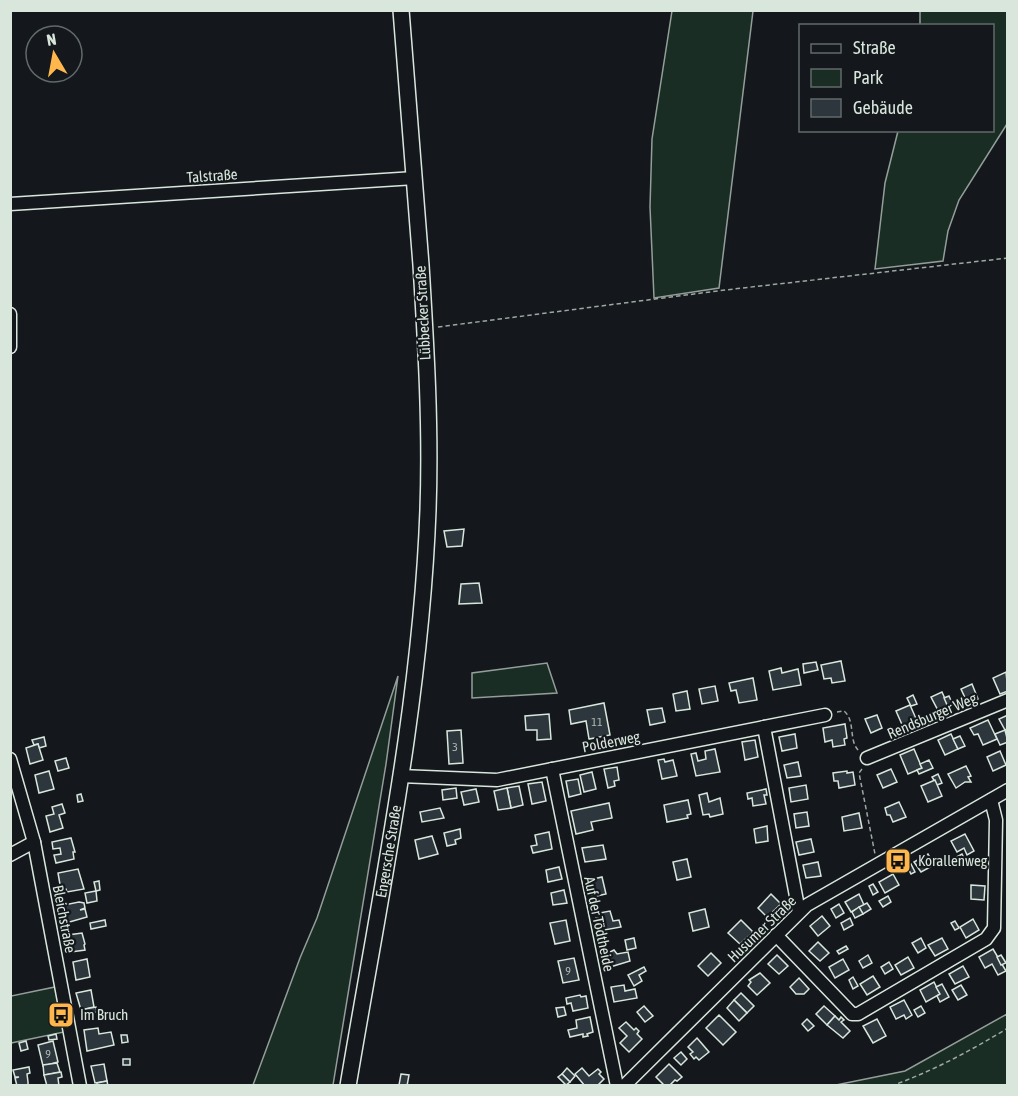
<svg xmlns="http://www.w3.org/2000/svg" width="1018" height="1096" font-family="'Asap Condensed',sans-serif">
  <rect width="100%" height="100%" fill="#14181c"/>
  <g fill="#1a2d24" stroke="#939e99" stroke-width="1.5">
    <path d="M672,11H753L719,288L654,298L650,207L652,139Z"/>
    <path d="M920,11H1007V124L959,200L948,231L943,261L875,269L885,183L898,131L992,130V26L920,25Z"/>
    <path d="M547,663L557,693L472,698V673Z"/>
    <path d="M398,676L386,764L333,1085H253L300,958L317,918Z"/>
    <path d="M55,987L64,1032L11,1043V996Z"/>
    <path d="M1007,1014V1085H836L905,1071Z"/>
  </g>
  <g fill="#2c363c" stroke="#d8e6dc" stroke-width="1.5">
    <path d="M464,529L462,546L447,547L444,531Z"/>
    <path d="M479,583L482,603L459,604L461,584Z"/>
    <path d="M841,661L845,681L832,683L831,678L824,679L821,665Z"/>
    <path d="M816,662L818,670L804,673L803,664Z"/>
    <path d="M781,668L782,673L798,669L801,685L773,690L769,671Z"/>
    <path d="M1006,672L1008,691L1000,694L993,678Z"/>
    <path d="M753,678L757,700L739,703L736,690L731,691L729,683Z"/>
    <path d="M972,684L978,699L968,704L961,689Z"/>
    <path d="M715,686L718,701L702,704L699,689Z"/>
    <path d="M687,691L690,709L676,711L673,694Z"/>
    <path d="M942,692L950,710L948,711L949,715L942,718L931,697Z"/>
    <path d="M913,695L917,704L911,706L907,698Z"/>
    <path d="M949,696L953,705L948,707L944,698Z"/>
    <path d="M604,703L610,735L589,739L586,721L571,724L569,710Z"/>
    <path d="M910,705L918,723L904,729L896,711Z"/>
    <path d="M662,708L665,722L650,725L647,710Z"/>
    <path d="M549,714L551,739L537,740V730H526L525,716Z"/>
    <path d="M877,715L882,728L871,733L865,719Z"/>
    <path d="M1008,715V728L1005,730L999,719Z"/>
    <path d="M988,720L997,739L983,745L978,734L974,735L970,728Z"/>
    <path d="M845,724L847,738L844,739L845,745L833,747L832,740L825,742L823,728Z"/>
    <path d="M461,730L463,763L449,764L447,731Z"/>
    <path d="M1005,730L1008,742L1000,745L995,734Z"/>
    <path d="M795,734L797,748L782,751L779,737Z"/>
    <path d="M951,734L958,749L945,755L938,740Z"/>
    <path d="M960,736L965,746L958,749L953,739Z"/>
    <path d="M44,737L46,746L39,748L38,744L34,745L32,740Z"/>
    <path d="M755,740L758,757L745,760L742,742Z"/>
    <path d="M38,744L43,760L30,764L26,748Z"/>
    <path d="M715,749L720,772L696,776L691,754L696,753L698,761L706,759L705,751Z"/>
    <path d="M914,749L922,768L908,774L900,755Z"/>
    <path d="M1000,751L1006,765L993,771L987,757Z"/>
    <path d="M66,758L69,768L58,771L55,761Z"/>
    <path d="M664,759L665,762L673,760L677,776L662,779L658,760Z"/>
    <path d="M929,760L933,768L919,774L917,770L922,768L920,764Z"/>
    <path d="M798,762L801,776L787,778L784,765Z"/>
    <path d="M966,766L971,776L968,777L971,782H965L956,788L948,774Z"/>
    <path d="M617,767L619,780L614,781L615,786L608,788L604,769Z"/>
    <path d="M891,769L897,782L883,788L877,775Z"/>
    <path d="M49,771L54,789L39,793L35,775Z"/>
    <path d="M847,771V773L853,772L855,785L839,788L838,781H834L833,773Z"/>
    <path d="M592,772L596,789L584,792L580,775Z"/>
    <path d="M938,774L942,783L937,785L932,777Z"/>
    <path d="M578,779L581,794L569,797L566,781Z"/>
    <path d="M935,780L942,796L928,802L921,786Z"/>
    <path d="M542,782L546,801L532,804L528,784Z"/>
    <path d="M806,785L808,799L791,802L789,788Z"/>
    <path d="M519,786L523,805L511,808L507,788Z"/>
    <path d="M456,788L457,798L443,800L442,790Z"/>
    <path d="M507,788L511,808L498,810L494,791Z"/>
    <path d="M476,789L479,802L464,805L461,792Z"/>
    <path d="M766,789L767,795H764L766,804L753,806L752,798L748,799L747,793Z"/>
    <path d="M707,793L709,802L720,798L723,814L710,817L709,814L703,815L699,795Z"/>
    <path d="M81,794L83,801L78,802L77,795Z"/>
    <path d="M688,800L691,814L687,815L688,818L667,822L664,805Z"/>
    <path d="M899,802L906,817L893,822L890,815H887L885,808Z"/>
    <path d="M609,803L612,818L591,822L593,830L576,834L571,811Z"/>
    <path d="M62,804L65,813L59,815L63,828L50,832L46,816L54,814L52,807Z"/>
    <path d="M440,808L444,818L422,822L420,812Z"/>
    <path d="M807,812L809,826L796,828L794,814Z"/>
    <path d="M859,813L862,828L844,831L842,817Z"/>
    <path d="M767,826L768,841L756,843L754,829Z"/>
    <path d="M460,829L461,838L455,840L456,844L447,846L444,833Z"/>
    <path d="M549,832L552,849L533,853L531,846L537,845L535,835Z"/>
    <path d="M965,834L974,851L967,855L964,848L957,852L951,841Z"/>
    <path d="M432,836L438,854L419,859L415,840Z"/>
    <path d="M71,838L75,852H73L74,859L56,863L54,855L61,854L60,848L53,849L52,842Z"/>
    <path d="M811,839L814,852L799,855L796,842Z"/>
    <path d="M603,845L606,859L585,862L582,848Z"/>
    <path d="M928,854L934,865L921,872L914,862Z"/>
    <path d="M962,854L965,860L957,865L953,859Z"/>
    <path d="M687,859L691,877L677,880L673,862Z"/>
    <path d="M818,862L821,876L806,878L803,865Z"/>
    <path d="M911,864L915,872L911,874L907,866Z"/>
    <path d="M559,867L562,879L548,882L546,870Z"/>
    <path d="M78,869L84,889L67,892L66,889L61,890L58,873Z"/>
    <path d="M893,874L899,885L885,893L879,882Z"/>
    <path d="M602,877L606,894L592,897L589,880Z"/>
    <path d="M99,881L100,890L96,891L94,882Z"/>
    <path d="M873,884L878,892L873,895L869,886Z"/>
    <path d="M971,885L985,886L984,900L971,899Z"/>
    <path d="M564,890L567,903L553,905L551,893Z"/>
    <path d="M96,891L97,901L87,903L85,893Z"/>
    <path d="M771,894L781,904L767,917L758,908Z"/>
    <path d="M859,894L864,905L851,912L845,902Z"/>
    <path d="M888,896L891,902L883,907L879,901Z"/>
    <path d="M79,902L84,903L85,908L80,910L85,909L87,917L66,923L64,905Z"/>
    <path d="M867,903L871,909L863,914L859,907Z"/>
    <path d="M839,904L844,913L836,918L831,909Z"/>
    <path d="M859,907L863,914L855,918L852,912Z"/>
    <path d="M705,909L709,927L693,931L689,913Z"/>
    <path d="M610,911L613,921L619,920L621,927L599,931L596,918H600L599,913Z"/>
    <path d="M822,916L830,926L818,936L810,926Z"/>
    <path d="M850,918L853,925L844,930L841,923Z"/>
    <path d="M973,919L979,930L966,938L960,927Z"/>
    <path d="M105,920L106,926L91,929L90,923Z"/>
    <path d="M566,920L570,941L555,944L550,923Z"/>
    <path d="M741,920L753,932L740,944L728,933Z"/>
    <path d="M955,921L959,928L955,930L951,923Z"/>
    <path d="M82,933L85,944L84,945L85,950L71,952L68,935Z"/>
    <path d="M634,938L636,948L627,950L625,940Z"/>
    <path d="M921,938L926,948L918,953L912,943Z"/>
    <path d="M942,938L948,949L935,956L928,945Z"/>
    <path d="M818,942L829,953L820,961L809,951Z"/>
    <path d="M846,946L848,949L839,954L837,951Z"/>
    <path d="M993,949L1006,971L998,975L992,964L985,968L979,957Z"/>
    <path d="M614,950L617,954L628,952L630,961L607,968L604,955Z"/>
    <path d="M711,953L721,963L708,976L698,966Z"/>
    <path d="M777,955L788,966L779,974L768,964Z"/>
    <path d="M868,955L872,963L863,968L859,961Z"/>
    <path d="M1001,955L1006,963L1001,965L997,957Z"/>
    <path d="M908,957L914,968L901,975L895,965Z"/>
    <path d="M574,958L579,980L563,983L558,961Z"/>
    <path d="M87,959L90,977L76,980L73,962Z"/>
    <path d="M843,959L849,970L835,978L829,967Z"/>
    <path d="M889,962L893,969L885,974L881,967Z"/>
    <path d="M963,966L969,977L955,984L949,974Z"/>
    <path d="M644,967L646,971L639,975L642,981L634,986L628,975Z"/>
    <path d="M760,973L770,983L757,995L748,986L751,982L749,980Z"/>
    <path d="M873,976L880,987L867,995L860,984Z"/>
    <path d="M853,977L858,986L853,989L849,980Z"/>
    <path d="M799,978L809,989L804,994H796L790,987Z"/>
    <path d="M934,982L940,994L926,1002L920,990Z"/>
    <path d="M942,984L949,997L940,1002L937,996L940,994L936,987Z"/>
    <path d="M624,985L625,991L635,989L637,998L614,1002L611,987Z"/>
    <path d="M961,985L967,995L958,1000L952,990Z"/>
    <path d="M91,990L94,1007L81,1010L76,993Z"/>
    <path d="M741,993L754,1006L747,1013L734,1000Z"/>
    <path d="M580,995L581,997L586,996L588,1008L573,1011L571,1003L567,1004L566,998Z"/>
    <path d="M734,1000L747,1013L739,1021L727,1008Z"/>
    <path d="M904,1000L912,1015L906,1019L904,1015L896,1019L890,1007Z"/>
    <path d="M644,1006L653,1016L645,1022L637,1012Z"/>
    <path d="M824,1006L835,1016L827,1025L816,1014Z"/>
    <path d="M921,1006L925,1013L918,1017L914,1010Z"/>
    <path d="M96,1007L97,1012L86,1014L85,1009Z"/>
    <path d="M564,1007L566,1015L558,1017L556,1008Z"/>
    <path d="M719,1015L736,1032L723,1045L706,1028Z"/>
    <path d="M835,1016L839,1020L841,1017L844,1020L841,1022L850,1031L843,1038L827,1025Z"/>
    <path d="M590,1017L593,1032L587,1034L588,1036L583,1037V1034L570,1037L568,1030L577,1028L576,1020Z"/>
    <path d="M807,1019L814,1026L808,1031L802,1024Z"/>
    <path d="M877,1019L886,1036L873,1043L863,1026Z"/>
    <path d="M626,1022L634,1030L636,1028L639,1031L637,1034L642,1039L629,1052L620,1043L627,1036L619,1028Z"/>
    <path d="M98,1028L99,1034L111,1032L114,1045L87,1051L84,1030Z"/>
    <path d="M56,1034L57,1039L49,1040L48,1036Z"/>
    <path d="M121,1035H127L128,1042L122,1043Z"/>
    <path d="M697,1038L709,1052L699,1060L696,1057L694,1059L690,1054L693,1052L688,1047Z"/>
    <path d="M26,1041L28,1049L21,1051L19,1043Z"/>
    <path d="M53,1041L58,1062L43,1066L38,1045Z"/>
    <path d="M681,1052L687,1059L681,1065L674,1058Z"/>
    <rect x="123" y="1059" width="7" height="6"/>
    <path d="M57,1063L60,1072L44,1075L43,1065Z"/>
    <path d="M104,1064L107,1081L95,1083L91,1066Z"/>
    <path d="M669,1064L682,1077L677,1081L675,1080L669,1086H665L656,1077Z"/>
    <path d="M29,1067L30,1073L27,1074L28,1082V1085L32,1086H17L15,1078L19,1077H15L13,1070Z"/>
    <path d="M567,1068L575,1076L570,1082L562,1074Z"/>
    <path d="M582,1068L589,1076L598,1069L601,1072L599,1074L604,1079L597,1086H585L575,1074Z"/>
    <path d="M61,1072L62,1077L58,1078L59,1086H47L44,1075Z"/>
    <path d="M401,1074L409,1075L407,1086L399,1085Z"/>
    <path d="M562,1074L570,1082L566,1085L558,1077Z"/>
    <path d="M107,1081L108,1086H97V1083Z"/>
  </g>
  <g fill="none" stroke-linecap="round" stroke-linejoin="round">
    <g stroke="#d8e6dc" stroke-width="15">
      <g id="minor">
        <path d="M10,204L415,178"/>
        <path d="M10,314V347"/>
        <path d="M764,727L799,912"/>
        <path d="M867,758L1008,700"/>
        <path d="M10,759L34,842L80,1086"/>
        <path d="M552,769L617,1086"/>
        <path d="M400,776L497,780L825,715"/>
        <path d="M10,855L34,842"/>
        <path d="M776,935L852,1014H858L986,939L994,928L996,820L991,800"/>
        <path d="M624,1086L807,905L1008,790"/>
      </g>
    </g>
    <g stroke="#d8e6dc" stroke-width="18">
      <g id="major">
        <path id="s1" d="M348,1086C380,895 421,703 428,510C431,428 426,346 421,265C415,180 408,95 401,10"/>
      </g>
    </g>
    <g stroke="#9da8a2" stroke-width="1.5" stroke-dasharray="4.5 3" stroke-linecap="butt">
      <path d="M438,327L725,290L1008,258"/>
      <path d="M837,712L844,711C856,721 848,741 859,751"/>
      <path d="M862,769L859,773L875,854"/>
      <path d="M891,1086C933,1071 970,1051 1008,1028"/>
    </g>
    <use href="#minor" stroke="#14181c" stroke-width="12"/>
    <use href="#major" stroke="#14181c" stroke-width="15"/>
  </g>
  <defs>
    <g id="bus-square" transform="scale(1.35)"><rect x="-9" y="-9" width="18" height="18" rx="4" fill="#ffb74d" stroke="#14181c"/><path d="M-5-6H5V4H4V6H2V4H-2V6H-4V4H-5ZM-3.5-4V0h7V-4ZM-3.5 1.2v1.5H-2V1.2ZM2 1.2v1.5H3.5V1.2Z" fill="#111"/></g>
  </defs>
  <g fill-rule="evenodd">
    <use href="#bus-square" x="898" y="861"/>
    <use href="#bus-square" x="61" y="1015"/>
  </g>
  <g text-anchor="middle" stroke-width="4.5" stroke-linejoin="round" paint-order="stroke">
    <g font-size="12" fill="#adbab4">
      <text x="597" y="726">11</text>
      <text x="455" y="751">3</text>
      <text x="568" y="975">9</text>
      <text x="48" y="1058">9</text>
    </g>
    <g font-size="15" fill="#d8e6dc" stroke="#14181c">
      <text transform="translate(212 176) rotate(-4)" y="5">Talstraße</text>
      <text transform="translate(423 313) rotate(-93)" y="5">Lübbecker Straße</text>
      <text transform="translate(932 716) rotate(-23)" y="5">Rendsburger Weg</text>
      <text transform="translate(611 742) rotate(-11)" y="5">Polderweg</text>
      <text dy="5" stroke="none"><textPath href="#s1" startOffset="238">Engersche Straße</textPath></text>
      <text transform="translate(64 919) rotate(79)" y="5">Bleichstraße</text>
      <text transform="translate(599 924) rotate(78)" y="5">Auf der Tödtheide</text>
      <text transform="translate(762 929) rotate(-44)" y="5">Husumer Straße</text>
    </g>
    <g font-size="15" fill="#d8e6dc" stroke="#14181c" text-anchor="start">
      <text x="918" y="866">Korallenweg</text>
      <text x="80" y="1020">Im Bruch</text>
    </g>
  </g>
  <rect width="1018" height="1096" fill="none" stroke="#d8e6dc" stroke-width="24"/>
  <rect x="799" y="24" width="195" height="108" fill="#14181c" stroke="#626a69" stroke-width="1.5"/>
  <rect x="811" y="44" width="30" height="9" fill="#14181c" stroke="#626a69" stroke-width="1.5"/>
  <text x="853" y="54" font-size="18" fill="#d8e6dc">Straße</text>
  <rect x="811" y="69" width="30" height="18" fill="#1a2d24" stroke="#626a69" stroke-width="1.5"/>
  <text x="853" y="84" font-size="18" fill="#d8e6dc">Park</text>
  <rect x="811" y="99" width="30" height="18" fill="#2c363c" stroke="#626a69" stroke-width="1.5"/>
  <text x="853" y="114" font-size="18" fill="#d8e6dc">Gebäude</text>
  <g transform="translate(54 54) rotate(350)"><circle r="28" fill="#14181c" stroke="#626a69" stroke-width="1.5"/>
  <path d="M0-4.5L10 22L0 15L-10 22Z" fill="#ffb74d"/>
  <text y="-9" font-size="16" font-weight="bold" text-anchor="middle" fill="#d8e6dc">N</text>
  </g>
</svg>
